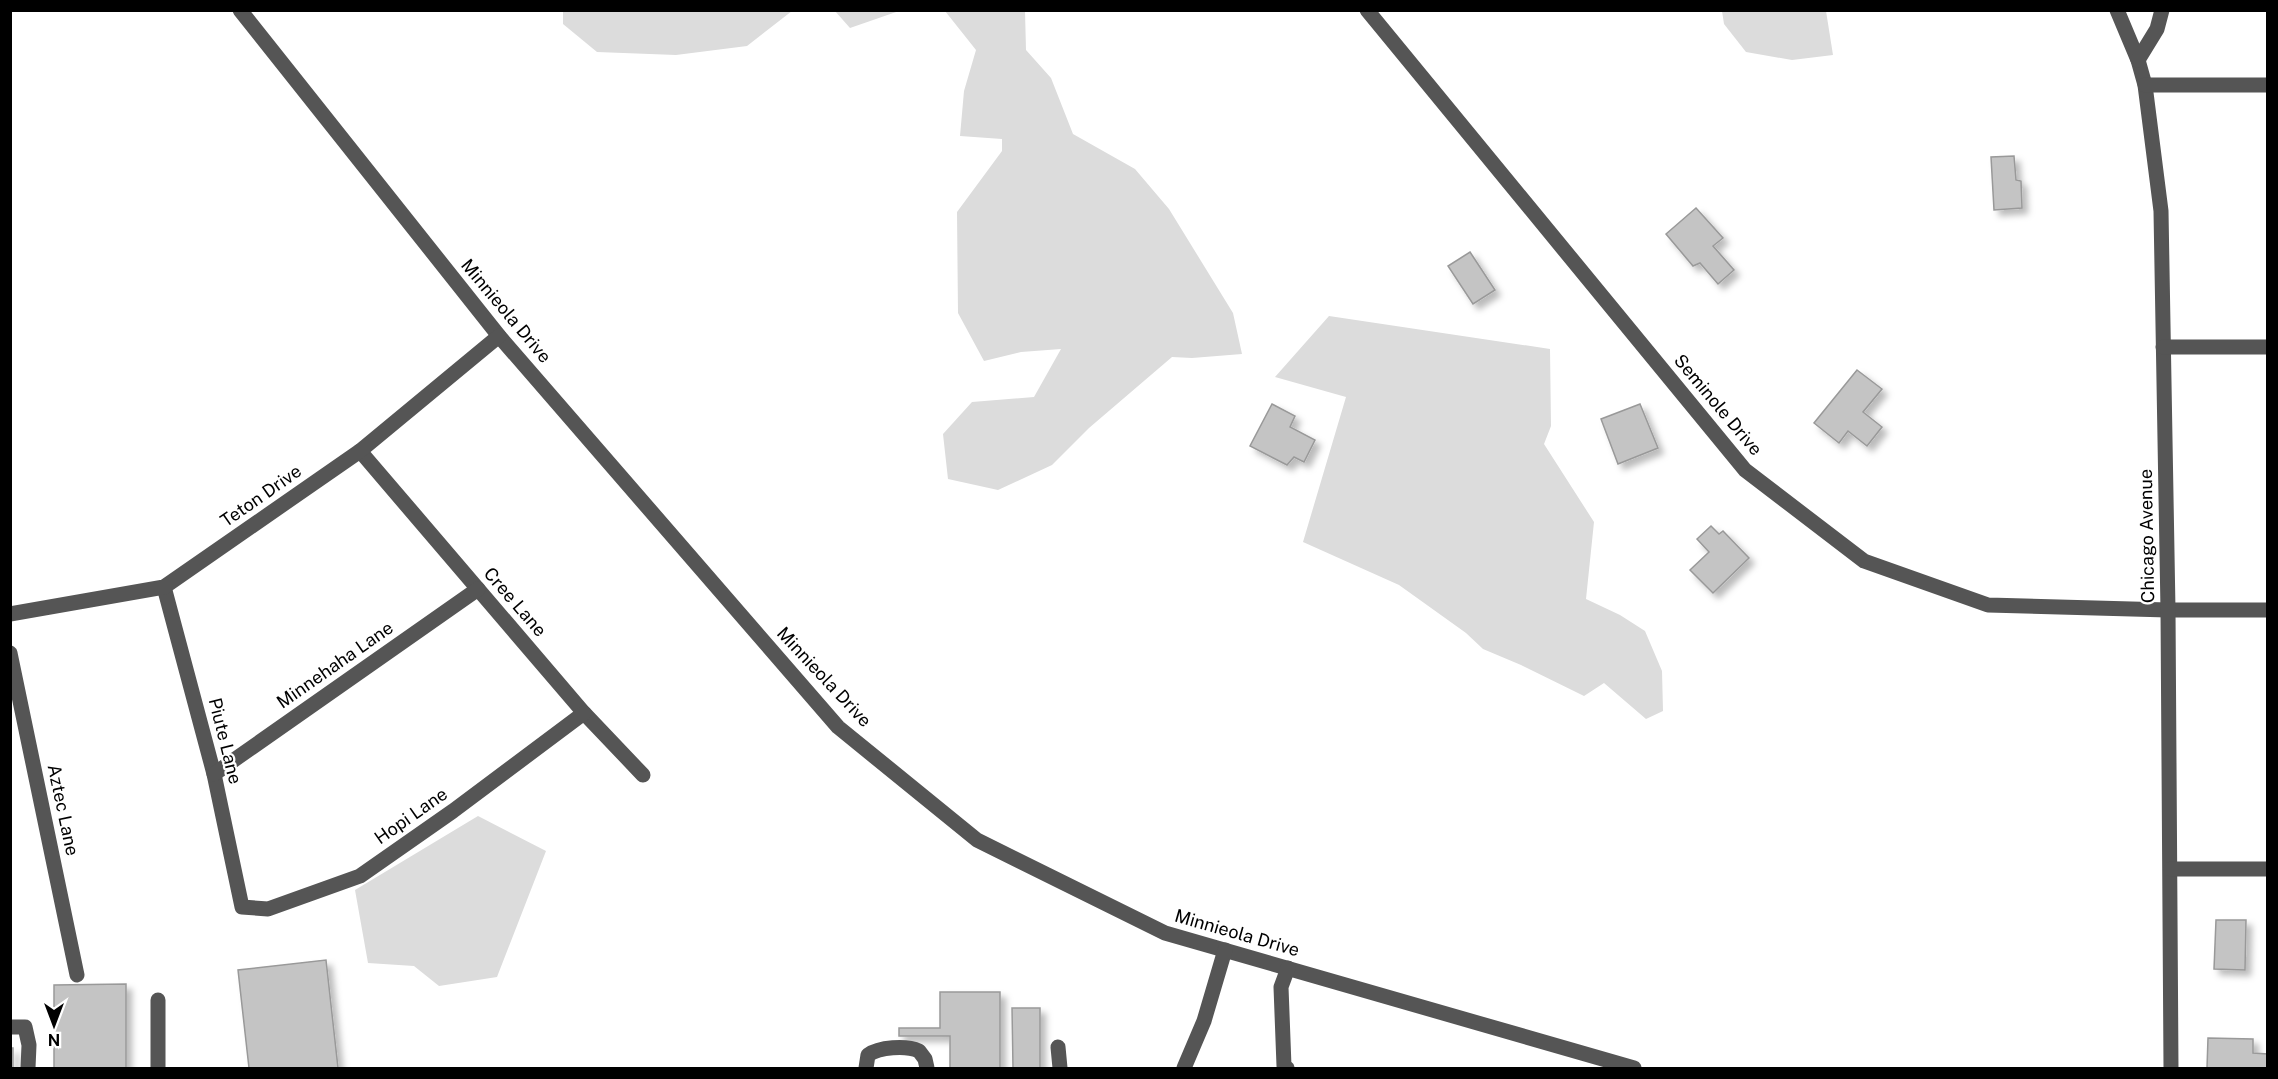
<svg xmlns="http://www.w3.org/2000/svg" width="2278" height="1079" font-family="'Public Sans',sans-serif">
  <defs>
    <filter id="shadow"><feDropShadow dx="5.5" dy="5.5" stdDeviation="3" flood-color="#0004"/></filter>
  </defs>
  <rect width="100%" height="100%" fill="#fff"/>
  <g fill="#dcdcdc">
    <path d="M563,11V10L792,11L747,46L676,55L597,52L563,24Z"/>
    <path d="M835,11H899L850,28Z"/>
    <path d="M945,11H1025L1026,50L1051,78L1073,134L1135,169L1169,209L1233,313L1242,354L1192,358L1172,357L1089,428L1052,465L998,490L948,479L943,434L972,402L1034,397L1061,349L1021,352L984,361L958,313L957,212L1002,151V139L960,136L964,91L976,50Z"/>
    <path d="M1722,11H1826L1833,55L1792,60L1746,52L1724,24Z"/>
    <path d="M1329,316L1550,349L1551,426L1544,444L1594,522L1586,599L1620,615L1645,631L1662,671L1663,711L1646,719L1604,683L1584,696L1521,665L1483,649L1466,633L1399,585L1303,542L1346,397L1275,377Z"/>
    <path d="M478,816L546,851L497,977L439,986L414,966L368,963L355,890Z"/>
  </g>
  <g fill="#c4c4c4" stroke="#999" stroke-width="1.5" filter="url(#shadow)">
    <path d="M2014,156L2016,180L2021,181L2022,208L1994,210L1991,157Z"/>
    <path d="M1696,208L1723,238L1713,246L1734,270L1718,284L1700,263L1693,266L1666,234Z"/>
    <path d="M1470,252L1495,290L1473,304L1448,266Z"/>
    <path d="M1857,370L1882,389L1863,412L1882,427L1867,446L1848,431L1839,443L1814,423Z"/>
    <path d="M1272,404L1295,416L1290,427L1315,440L1304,462L1294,457L1287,465L1250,446Z"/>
    <path d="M1640,404L1658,448L1618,464L1601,419Z"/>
    <path d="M1711,526L1719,534L1723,531L1749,558L1713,593L1690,570L1709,552L1697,539Z"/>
    <path d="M2216,920H2246L2245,970L2214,969Z"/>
    <path d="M326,960L338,1068H249L238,970Z"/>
    <path d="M126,984V1068H54V985Z"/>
    <path d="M940,992H1000V1068H950V1036H899V1028H940Z"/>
    <path d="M1012,1008H1040V1068H1013Z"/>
    <path d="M2208,1038L2253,1039V1053L2268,1054V1068H2207Z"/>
    <rect x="10" y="1048" width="3" height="20"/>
  </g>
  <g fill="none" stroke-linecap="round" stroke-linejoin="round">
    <g stroke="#555" stroke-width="15">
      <path d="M240,10L499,336L838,727L977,840L1165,933L1634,1068"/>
      <path d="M1367,10L1745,470L1864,561L1988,605L2168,610H2268"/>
      <path d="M2117,10L2138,60L2145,85L2161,211L2168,610L2171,1068"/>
      <path d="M2138,60L2157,29L2162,10"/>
      <path d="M2145,85H2268"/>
      <path d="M2163,347H2268"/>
      <path d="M360,451L584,713L643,775"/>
      <path d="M164,587L214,774L242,907L268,909L360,876L453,811L584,713"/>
      <path d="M10,614L164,587L360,451L499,336"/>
      <path d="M10,653L77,975"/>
      <path d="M214,774L478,589"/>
      <path d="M2171,869H2268"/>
      <path d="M10,1027H25L29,1045L28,1068"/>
      <path d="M1058,1047L1060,1068"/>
      <path d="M158,1068V1000"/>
      <path d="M866,1068L868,1055C879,1047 906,1045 919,1051L925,1059L927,1068"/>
      <path d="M1184,1068L1204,1021L1225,950"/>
      <path d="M1287,1068L1284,1066L1281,987L1288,968"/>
    </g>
  </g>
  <g text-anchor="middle" stroke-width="4.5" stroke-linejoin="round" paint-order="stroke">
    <g font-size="18" fill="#000" stroke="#fff">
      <text transform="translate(506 311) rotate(50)" y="6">Minnieola Drive</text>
      <text transform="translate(1718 405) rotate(50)" y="6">Seminole Drive</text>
      <text transform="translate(261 496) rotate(-35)" y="6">Teton Drive</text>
      <text transform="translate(2147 536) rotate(-91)" y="6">Chicago Avenue</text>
      <text transform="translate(515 602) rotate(49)" y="6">Cree Lane</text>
      <text transform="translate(335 665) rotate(-35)" y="6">Minnehaha Lane</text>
      <text transform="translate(824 677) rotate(47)" y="6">Minnieola Drive</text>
      <text transform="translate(225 741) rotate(76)" y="6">Piute Lane</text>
      <text transform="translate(63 810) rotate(78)" y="6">Aztec Lane</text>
      <text transform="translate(411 816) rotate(-35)" y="6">Hopi Lane</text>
      <text transform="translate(1237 933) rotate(16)" y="6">Minnieola Drive</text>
    </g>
  </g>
  <rect width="2278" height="1079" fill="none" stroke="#000000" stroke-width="24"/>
  <g transform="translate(54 1025) rotate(180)" stroke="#ffffff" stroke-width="4.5" paint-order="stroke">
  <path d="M0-4.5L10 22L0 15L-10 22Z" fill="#000000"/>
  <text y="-9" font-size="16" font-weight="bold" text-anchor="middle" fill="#000000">N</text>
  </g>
</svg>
